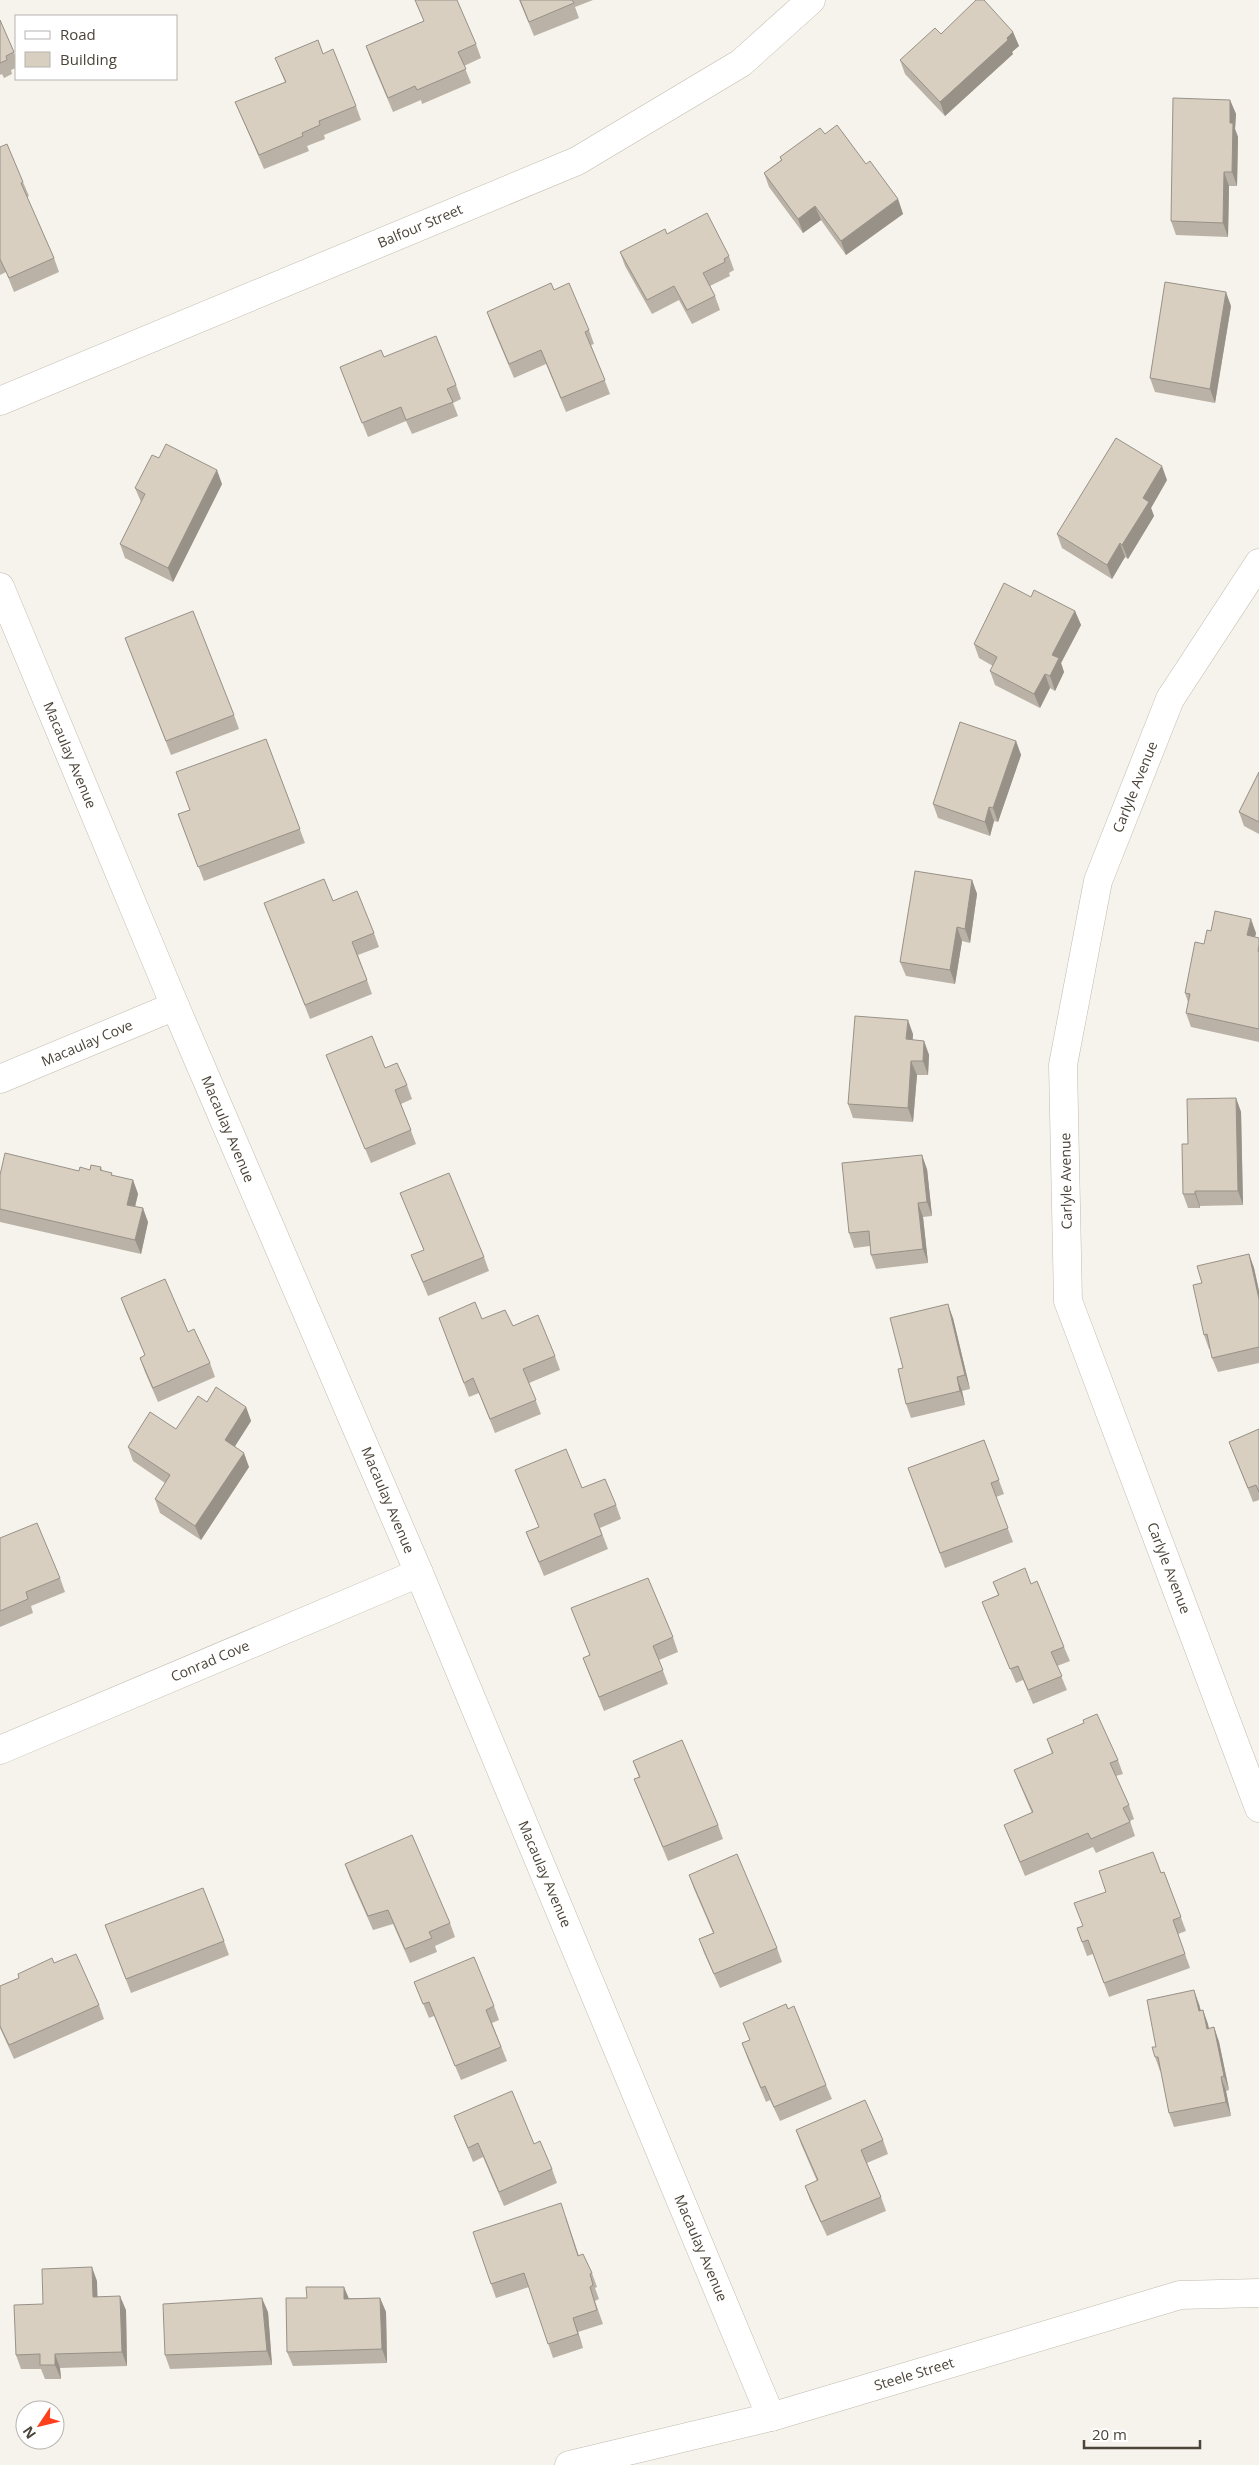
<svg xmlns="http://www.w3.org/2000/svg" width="1259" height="2465" font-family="'Open Sans',sans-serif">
  <rect width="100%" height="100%" fill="#f6f3ec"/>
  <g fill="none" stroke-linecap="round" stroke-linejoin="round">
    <g stroke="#c2bbae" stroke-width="29">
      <g id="street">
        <path d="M0,401L577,161L741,63L811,0"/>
        <path d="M1259,563L1170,699L1098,881L1063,1065L1068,1301L1259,1808"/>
        <path d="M0,587L175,1006L419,1573L771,2417"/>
        <path d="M0,1079L175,1006"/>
        <path d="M0,1750L419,1573"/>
        <path d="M569,2465L771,2417L1180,2295L1259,2293"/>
      </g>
    </g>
    <use href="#street" stroke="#fff" stroke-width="28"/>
  </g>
  <g fill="#bab2a6">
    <path d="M415,0L476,44L481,58L464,66L471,83L422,104L421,100L393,112L371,60L366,46L424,21Z"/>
    <path d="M519,0H593L575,7L579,18L534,36Z"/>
    <path d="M0,20L16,58V68L11,70L12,74L4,78L2,74L0,75Z"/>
    <path d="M1013,32L1019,46L1012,52L1013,54L945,116L905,74L900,60L941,34Z"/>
    <path d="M323,54L356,106L361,120L324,135L325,139L307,146L309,151L264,169L241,116L235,102L285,82L275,58Z"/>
    <path d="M1230,100L1236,114L1235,129L1238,137L1237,186H1229L1228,237L1176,235L1171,221Z"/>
    <path d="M825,134L866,164L898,199L903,214L846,255L821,220L803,233L769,187L764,173L781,160L780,157Z"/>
    <path d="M0,147L23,182L29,196L27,197L54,258L59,272L14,292L6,272L0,275Z"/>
    <path d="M667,234L729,256L734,270L729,273L730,276L710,286L715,296L720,310L692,324L679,300L652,314L625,266L620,252Z"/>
    <path d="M554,290L589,330L594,344L591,345L610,394L566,412L546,364L514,378L492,326L487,312Z"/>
    <path d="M1231,306L1215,403L1155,392L1150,378Z"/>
    <path d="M384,357L456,385L461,399L453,403L458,416L412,434L406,421L368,437L340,367Z"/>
    <path d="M1167,480L1151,508L1154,516L1128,559L1125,557L1112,579L1062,548L1057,534Z"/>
    <path d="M222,484L173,582L125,558L120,544L141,502L135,488Z"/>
    <path d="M1031,597L1075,611L1081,625L1061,663L1064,672L1055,691L1050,688L1040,708L995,685L990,671L993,666L979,658L974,644Z"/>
    <path d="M125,638L234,715L239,729L171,755Z"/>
    <path d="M266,739L305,843L204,881L178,814L190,810Z"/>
    <path d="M1016,741L1021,755L998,822L994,821L990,836L938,818L933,804Z"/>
    <path d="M1259,772V834L1244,826L1239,812Z"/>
    <path d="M972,880L977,894L970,943L962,941L955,984L906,976L900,962Z"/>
    <path d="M333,901L374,933L379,947L358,955L372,994L310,1019L264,903Z"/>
    <path d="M1211,931L1256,933L1255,937L1259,938V1042L1191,1027L1186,1013L1188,1002L1185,993L1204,944Z"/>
    <path d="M913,1034L912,1040L924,1041L929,1055L928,1075H917L913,1122L853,1118L848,1104Z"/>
    <path d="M326,1055L385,1068L407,1085L412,1099L401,1104L416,1144L371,1163Z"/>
    <path d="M1236,1098L1241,1112L1243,1205L1200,1206V1208H1188L1183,1194L1188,1144Z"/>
    <path d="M101,1167L102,1170L113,1176L133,1180L138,1194L135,1207L148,1222L141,1254L0,1222V1175L79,1171L90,1170Z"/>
    <path d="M927,1169L932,1216L923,1217L928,1263L876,1269L871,1255L870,1246L854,1248L849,1233Z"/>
    <path d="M400,1193L484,1257L489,1271L428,1296L411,1255L424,1250Z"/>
    <path d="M1249,1254L1254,1268L1259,1291V1363L1218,1372L1212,1358L1210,1349H1209L1204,1335L1202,1283Z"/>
    <path d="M121,1298L210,1363L215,1377L158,1402L145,1372L140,1358L145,1355L126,1312Z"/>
    <path d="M439,1318L482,1319L513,1326L555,1356L560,1370L529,1383L541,1414L495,1433L479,1393L469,1397Z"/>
    <path d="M953,1318L970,1389L962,1391L965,1405L911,1418L906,1404L903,1368Z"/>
    <path d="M207,1402L246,1407L251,1421L235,1446L249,1467L201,1540L160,1513L155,1499L165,1483L133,1461L128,1447L176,1429Z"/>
    <path d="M1259,1429V1500L1253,1502L1229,1442Z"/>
    <path d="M984,1440L1004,1494L996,1497L1013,1542L945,1568L908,1468Z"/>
    <path d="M515,1470L582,1488L616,1505L621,1519L600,1528L608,1549L544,1576L526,1532L539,1527Z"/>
    <path d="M0,1538L60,1578L65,1592L31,1606L33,1613L0,1627Z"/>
    <path d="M993,1582L1031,1584L1064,1647L1070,1661L1057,1666L1067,1690L1033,1704L1023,1680L1016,1683L982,1602L998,1595Z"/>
    <path d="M571,1608L673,1637L678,1652L659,1660L668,1684L604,1711L583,1658L590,1655Z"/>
    <path d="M1047,1739L1118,1760L1123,1774L1116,1776L1129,1805L1134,1819L1130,1821L1135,1836L1096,1853L1093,1847L1025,1876L1004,1825L1032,1813L1020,1785L1014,1770L1052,1754Z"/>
    <path d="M633,1761L718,1825L723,1839L668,1861L640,1793L634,1779L639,1777Z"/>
    <path d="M345,1864L450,1923L455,1937L435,1946L437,1952L410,1963L393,1924L373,1930L350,1878Z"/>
    <path d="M1164,1872L1186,1931L1178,1934L1190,1968L1109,1997L1093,1954L1087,1956L1077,1928L1083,1926L1106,1892Z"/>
    <path d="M689,1875L777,1948L782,1962L720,1988L704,1953L699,1939L713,1933L694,1889Z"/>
    <path d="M105,1925L224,1941L229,1955L131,1993Z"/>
    <path d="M54,1963L99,2005L104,2019L14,2059L0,2028V1986Z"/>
    <path d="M414,1982L494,2006L499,2020L492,2023L507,2061L461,2080L434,2016L429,2018Z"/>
    <path d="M1199,2004L1201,2011L1203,2010L1209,2029L1214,2027L1219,2042L1229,2090L1226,2091L1231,2116L1174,2127L1169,2113L1161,2071H1160L1155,2057L1156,2047Z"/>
    <path d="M788,2009L826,2085L832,2099L780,2121L770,2100L766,2102L747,2057L742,2043L750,2040L743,2023Z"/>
    <path d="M454,2116L552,2169L557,2183L504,2206L483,2157L473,2162Z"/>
    <path d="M796,2130L883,2140L888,2154L867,2163L881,2197L886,2211L827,2236L810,2200L805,2186L817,2181L801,2144Z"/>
    <path d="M566,2217L579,2256L592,2273L597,2287L595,2288L599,2299L595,2301L603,2324L578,2332L583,2348L553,2358L529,2287L496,2298L491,2284Z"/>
    <path d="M97,2281V2296L126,2310L127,2366L60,2368L61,2379H45L41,2369H21L16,2355L43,2304Z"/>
    <path d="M349,2298H380L386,2312L387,2363L293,2366L287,2352Z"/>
    <path d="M268,2312L272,2365L170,2369L165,2355Z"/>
  </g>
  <g fill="#979187">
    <path d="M1013,32L1019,46L1012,52L1013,54L945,116L940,102Z"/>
    <path d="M1230,100L1236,114L1235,129L1238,137L1237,186L1232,172L1230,123Z"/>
    <path d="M1224,172L1229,186L1228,237L1223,223Z"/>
    <path d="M898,199L903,214L846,255L841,241Z"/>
    <path d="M815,206L821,220L803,233L798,219Z"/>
    <path d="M1226,292L1231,306L1215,403L1210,389Z"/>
    <path d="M1162,466L1167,480L1151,508L1154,516L1128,559L1122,545L1143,498Z"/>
    <path d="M217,470L222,484L173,582L168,568Z"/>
    <path d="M1120,543L1125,557L1112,579L1107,565Z"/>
    <path d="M1075,611L1081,625L1061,663L1064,672L1055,691L1050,676L1052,655Z"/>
    <path d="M1045,674L1050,688L1040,708L1034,694Z"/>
    <path d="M1016,741L1021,755L998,822L993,808Z"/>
    <path d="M989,807L994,821L990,836L985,822Z"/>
    <path d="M972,880L977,894L970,943L965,929Z"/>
    <path d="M1251,919L1256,933L1252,949L1247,935Z"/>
    <path d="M957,927L962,941L955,984L950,970Z"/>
    <path d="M908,1020L913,1034L912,1053L906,1039Z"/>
    <path d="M924,1041L929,1055L928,1075L923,1061Z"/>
    <path d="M911,1061L917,1075L913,1122L908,1108Z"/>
    <path d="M1236,1098L1241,1112L1243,1205L1238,1191Z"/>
    <path d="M922,1155L927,1169L932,1216L927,1202Z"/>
    <path d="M133,1180L138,1194L132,1219L127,1205Z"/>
    <path d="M1195,1191L1200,1206V1208L1195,1194Z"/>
    <path d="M918,1203L923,1217L928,1263L923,1249Z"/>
    <path d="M143,1208L148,1222L141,1254L135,1240Z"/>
    <path d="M1249,1254L1254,1268L1259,1291V1299Z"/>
    <path d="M948,1304L953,1318L970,1389L965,1375Z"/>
    <path d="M957,1377L962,1391L965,1405L960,1391Z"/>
    <path d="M246,1407L251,1421L230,1454L225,1440Z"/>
    <path d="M244,1453L249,1467L201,1540L195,1526Z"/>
    <path d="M1194,1990L1199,2004L1204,2025L1199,2011Z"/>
    <path d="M1203,2010L1208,2024L1212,2043L1207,2029Z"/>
    <path d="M1214,2027L1219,2042L1229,2090L1224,2076Z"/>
    <path d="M1221,2077L1226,2091L1231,2116L1226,2102Z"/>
    <path d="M92,2267L97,2281L98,2311L93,2297Z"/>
    <path d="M344,2287L350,2301L344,2299Z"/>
    <path d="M120,2296L126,2310L127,2366L122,2352Z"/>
    <path d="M262,2298L268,2312L272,2365L267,2351Z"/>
    <path d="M380,2298L386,2312L387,2363L382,2349Z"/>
    <path d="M573,2318L578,2332L583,2348L578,2334Z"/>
    <path d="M55,2354L60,2368L61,2379L55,2365Z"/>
  </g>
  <g fill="#d8cfc1" stroke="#979187">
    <path d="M415,0H457L476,44L458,52L466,69L417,90L415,86L388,98L366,46L424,21Z"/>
    <path d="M520,0H572L574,3L529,22Z"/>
    <path d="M976,0H984L1013,32L1007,38L1008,40L940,102L900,60L935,28L941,34Z"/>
    <path d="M0,20L14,52L6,56L7,60L0,63Z"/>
    <path d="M318,40L323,54L333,49L356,106L319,121L320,125L302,133L303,136L259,155L235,102L286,82L275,58Z"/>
    <path d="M1173,98L1230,100V123H1233L1232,172H1224L1223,223L1171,221Z"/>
    <path d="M837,125L866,164L870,161L898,199L841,241L815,206L798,219L764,173L782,160L780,157L820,128L825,134Z"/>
    <path d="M7,144L23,182L21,183L54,258L9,278L0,259V147Z"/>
    <path d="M707,213L729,256L724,259L725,262L703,273L715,296L687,310L674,286L647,300L620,252L665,229L667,234Z"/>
    <path d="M1165,282L1226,292L1210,389L1150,378Z"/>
    <path d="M551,283L554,290L569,283L589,330L585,332L605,380L561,398L541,350L509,364L487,312Z"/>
    <path d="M436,336L456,385L447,389L453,402L406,420L401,407L362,423L340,367L381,350L384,357Z"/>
    <path d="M1116,438L1162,466L1143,498L1149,502L1122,545L1120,543L1107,565L1057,534Z"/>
    <path d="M166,444L217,470L168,568L120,544L145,494L135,488L152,455L159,458Z"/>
    <path d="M1004,583L1031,597L1034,590L1075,611L1052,655L1059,658L1050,676L1045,674L1034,694L990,671L997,657L974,644Z"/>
    <path d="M193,611L234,715L166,741L125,638Z"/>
    <path d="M960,722L1016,741L993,808L989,807L985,822L933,804Z"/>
    <path d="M266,739L300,829L198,867L178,814L190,810L176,772Z"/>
    <path d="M1259,772V822L1239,812Z"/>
    <path d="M915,871L972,880L965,929L957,927L950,970L900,962Z"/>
    <path d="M324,879L333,901L357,891L374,933L352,942L367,980L305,1005L264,903Z"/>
    <path d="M1215,911L1251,919L1247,935L1259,938V945L1258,951L1259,952V1029L1186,1013L1190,994L1185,993L1195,942L1204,944L1207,930L1211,931Z"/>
    <path d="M855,1016L908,1020L906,1039L924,1041L923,1061H911L908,1108L848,1104Z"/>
    <path d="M372,1036L385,1068L397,1063L407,1085L395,1090L411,1130L365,1149L326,1055Z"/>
    <path d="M1236,1098L1238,1191H1195V1194H1183L1182,1144H1188L1187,1099Z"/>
    <path d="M5,1153L79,1171L80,1167L90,1170L91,1165L101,1167L100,1170L112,1173L111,1175L133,1180L127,1205L143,1208L135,1240L0,1209V1175Z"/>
    <path d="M922,1155L927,1202L918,1203L923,1249L871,1255L869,1231L849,1233L842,1163Z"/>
    <path d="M449,1173L484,1257L423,1282L411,1255L424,1250L400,1193Z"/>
    <path d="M1249,1254L1259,1299V1347L1212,1358L1207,1334L1204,1335L1193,1285L1202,1283L1197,1266Z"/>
    <path d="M165,1279L188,1332L194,1329L210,1363L153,1388L140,1358L145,1355L121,1298Z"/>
    <path d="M475,1302L482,1319L505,1310L513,1326L538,1315L555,1356L523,1369L536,1400L490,1419L473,1378L464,1383L439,1318Z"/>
    <path d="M948,1304L965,1375L957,1377L960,1391L906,1404L898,1369L903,1368L890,1318Z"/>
    <path d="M216,1387L246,1407L225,1440L244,1453L195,1526L155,1499L170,1475L128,1447L150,1412L176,1429L198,1396L207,1402Z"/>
    <path d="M1259,1429V1492L1256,1485L1248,1488L1229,1442Z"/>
    <path d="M984,1440L999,1480L991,1483L1008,1528L940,1553L908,1468Z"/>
    <path d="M566,1449L582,1488L605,1479L616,1505L594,1514L602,1535L539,1562L526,1532L539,1527L515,1470Z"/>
    <path d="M37,1523L60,1578L26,1592L28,1599L0,1611V1538Z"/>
    <path d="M1025,1568L1031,1584L1037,1581L1064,1647L1051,1652L1062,1676L1028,1690L1018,1666L1010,1669L982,1602L999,1595L993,1582Z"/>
    <path d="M648,1578L673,1637L653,1646L663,1670L599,1697L583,1658L590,1655L571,1608Z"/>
    <path d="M1097,1714L1118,1760L1110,1763L1129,1805L1123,1808L1130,1822L1091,1839L1088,1833L1020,1862L1004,1825L1033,1812L1014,1770L1053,1753L1047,1739L1084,1723L1083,1720Z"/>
    <path d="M682,1740L718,1825L663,1847L634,1779L640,1777L633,1761Z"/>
    <path d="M412,1835L450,1923L429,1932L432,1938L405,1949L388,1910L368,1916L345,1864Z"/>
    <path d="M1153,1852L1161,1873L1164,1872L1181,1917L1173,1920L1185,1954L1104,1983L1088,1940L1082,1942L1077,1928L1083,1926L1074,1903L1106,1892L1099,1871Z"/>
    <path d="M737,1854L777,1948L714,1974L699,1939L714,1933L689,1875Z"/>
    <path d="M203,1888L224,1941L126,1979L105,1925Z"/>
    <path d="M76,1954L99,2005L9,2045L0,2026V1986L19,1978L18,1974L52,1958L54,1963Z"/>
    <path d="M474,1957L494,2006L486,2010L501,2047L455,2066L429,2002L423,2004L414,1982Z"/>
    <path d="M1194,1990L1199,2011L1203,2010L1207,2029L1214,2027L1224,2076L1221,2077L1226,2102L1169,2113L1158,2057H1155L1152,2047H1156L1147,2000Z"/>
    <path d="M786,2004L788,2009L794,2006L826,2085L774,2107L765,2086L761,2088L742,2043L750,2040L743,2023Z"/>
    <path d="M512,2091L534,2144L540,2141L552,2169L499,2192L478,2143L468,2148L454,2116Z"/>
    <path d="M865,2100L883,2140L861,2150L881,2197L821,2222L805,2186L818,2180L796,2130Z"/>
    <path d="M561,2203L578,2256L583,2254L592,2273L590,2274L593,2285L590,2287L597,2310L573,2318L578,2334L548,2344L524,2273L491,2284L473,2232Z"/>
    <path d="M92,2267L93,2297L120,2296L122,2352L55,2354V2365H40V2354L16,2355L14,2305L43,2304L42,2269Z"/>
    <path d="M306,2287H344V2299L380,2298L382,2349L287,2352L286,2298H307Z"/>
    <path d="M262,2298L267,2351L165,2355L163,2304Z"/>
  </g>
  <g text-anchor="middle" stroke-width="4" stroke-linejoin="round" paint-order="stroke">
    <g font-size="14" fill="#4b4439" stroke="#fff">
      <text transform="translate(420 226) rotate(-23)" y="5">Balfour Street</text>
      <text transform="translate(70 755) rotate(67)" y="5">Macaulay Avenue</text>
      <text transform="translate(1135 787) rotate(-68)" y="5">Carlyle Avenue</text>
      <text transform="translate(87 1043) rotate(-23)" y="5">Macaulay Cove</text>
      <text transform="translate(228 1129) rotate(67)" y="5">Macaulay Avenue</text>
      <text transform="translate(1066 1181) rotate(-91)" y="5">Carlyle Avenue</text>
      <text transform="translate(388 1500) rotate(67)" y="5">Macaulay Avenue</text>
      <text transform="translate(1169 1568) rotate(69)" y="5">Carlyle Avenue</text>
      <text transform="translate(210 1661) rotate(-23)" y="5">Conrad Cove</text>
      <text transform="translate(545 1874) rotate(67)" y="5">Macaulay Avenue</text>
      <text transform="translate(701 2248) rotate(67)" y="5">Macaulay Avenue</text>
      <text transform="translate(914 2374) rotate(-17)" y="5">Steele Street</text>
    </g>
  </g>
  <rect x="15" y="15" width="162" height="65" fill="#ffffff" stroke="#b7b4b0"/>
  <rect x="25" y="31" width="25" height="8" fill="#ffffff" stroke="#b7b4b0"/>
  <text x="60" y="40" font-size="15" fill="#4b4439">Road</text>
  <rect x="25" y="52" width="25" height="15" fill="#d8cfc1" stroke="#b7b4b0"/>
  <text x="60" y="65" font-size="15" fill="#4b4439">Building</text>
  <g transform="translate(40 2425) rotate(235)"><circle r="24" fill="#ffffff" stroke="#b7b4b0"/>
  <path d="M0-4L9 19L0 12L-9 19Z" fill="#fc3f1d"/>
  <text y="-8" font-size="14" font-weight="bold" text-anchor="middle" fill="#4b4439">N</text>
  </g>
  <path d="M1084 2440v8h116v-8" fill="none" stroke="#4b4439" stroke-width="2.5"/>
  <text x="1092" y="2440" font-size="15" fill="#4b4439" stroke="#ffffff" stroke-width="4" paint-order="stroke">20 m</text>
</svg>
